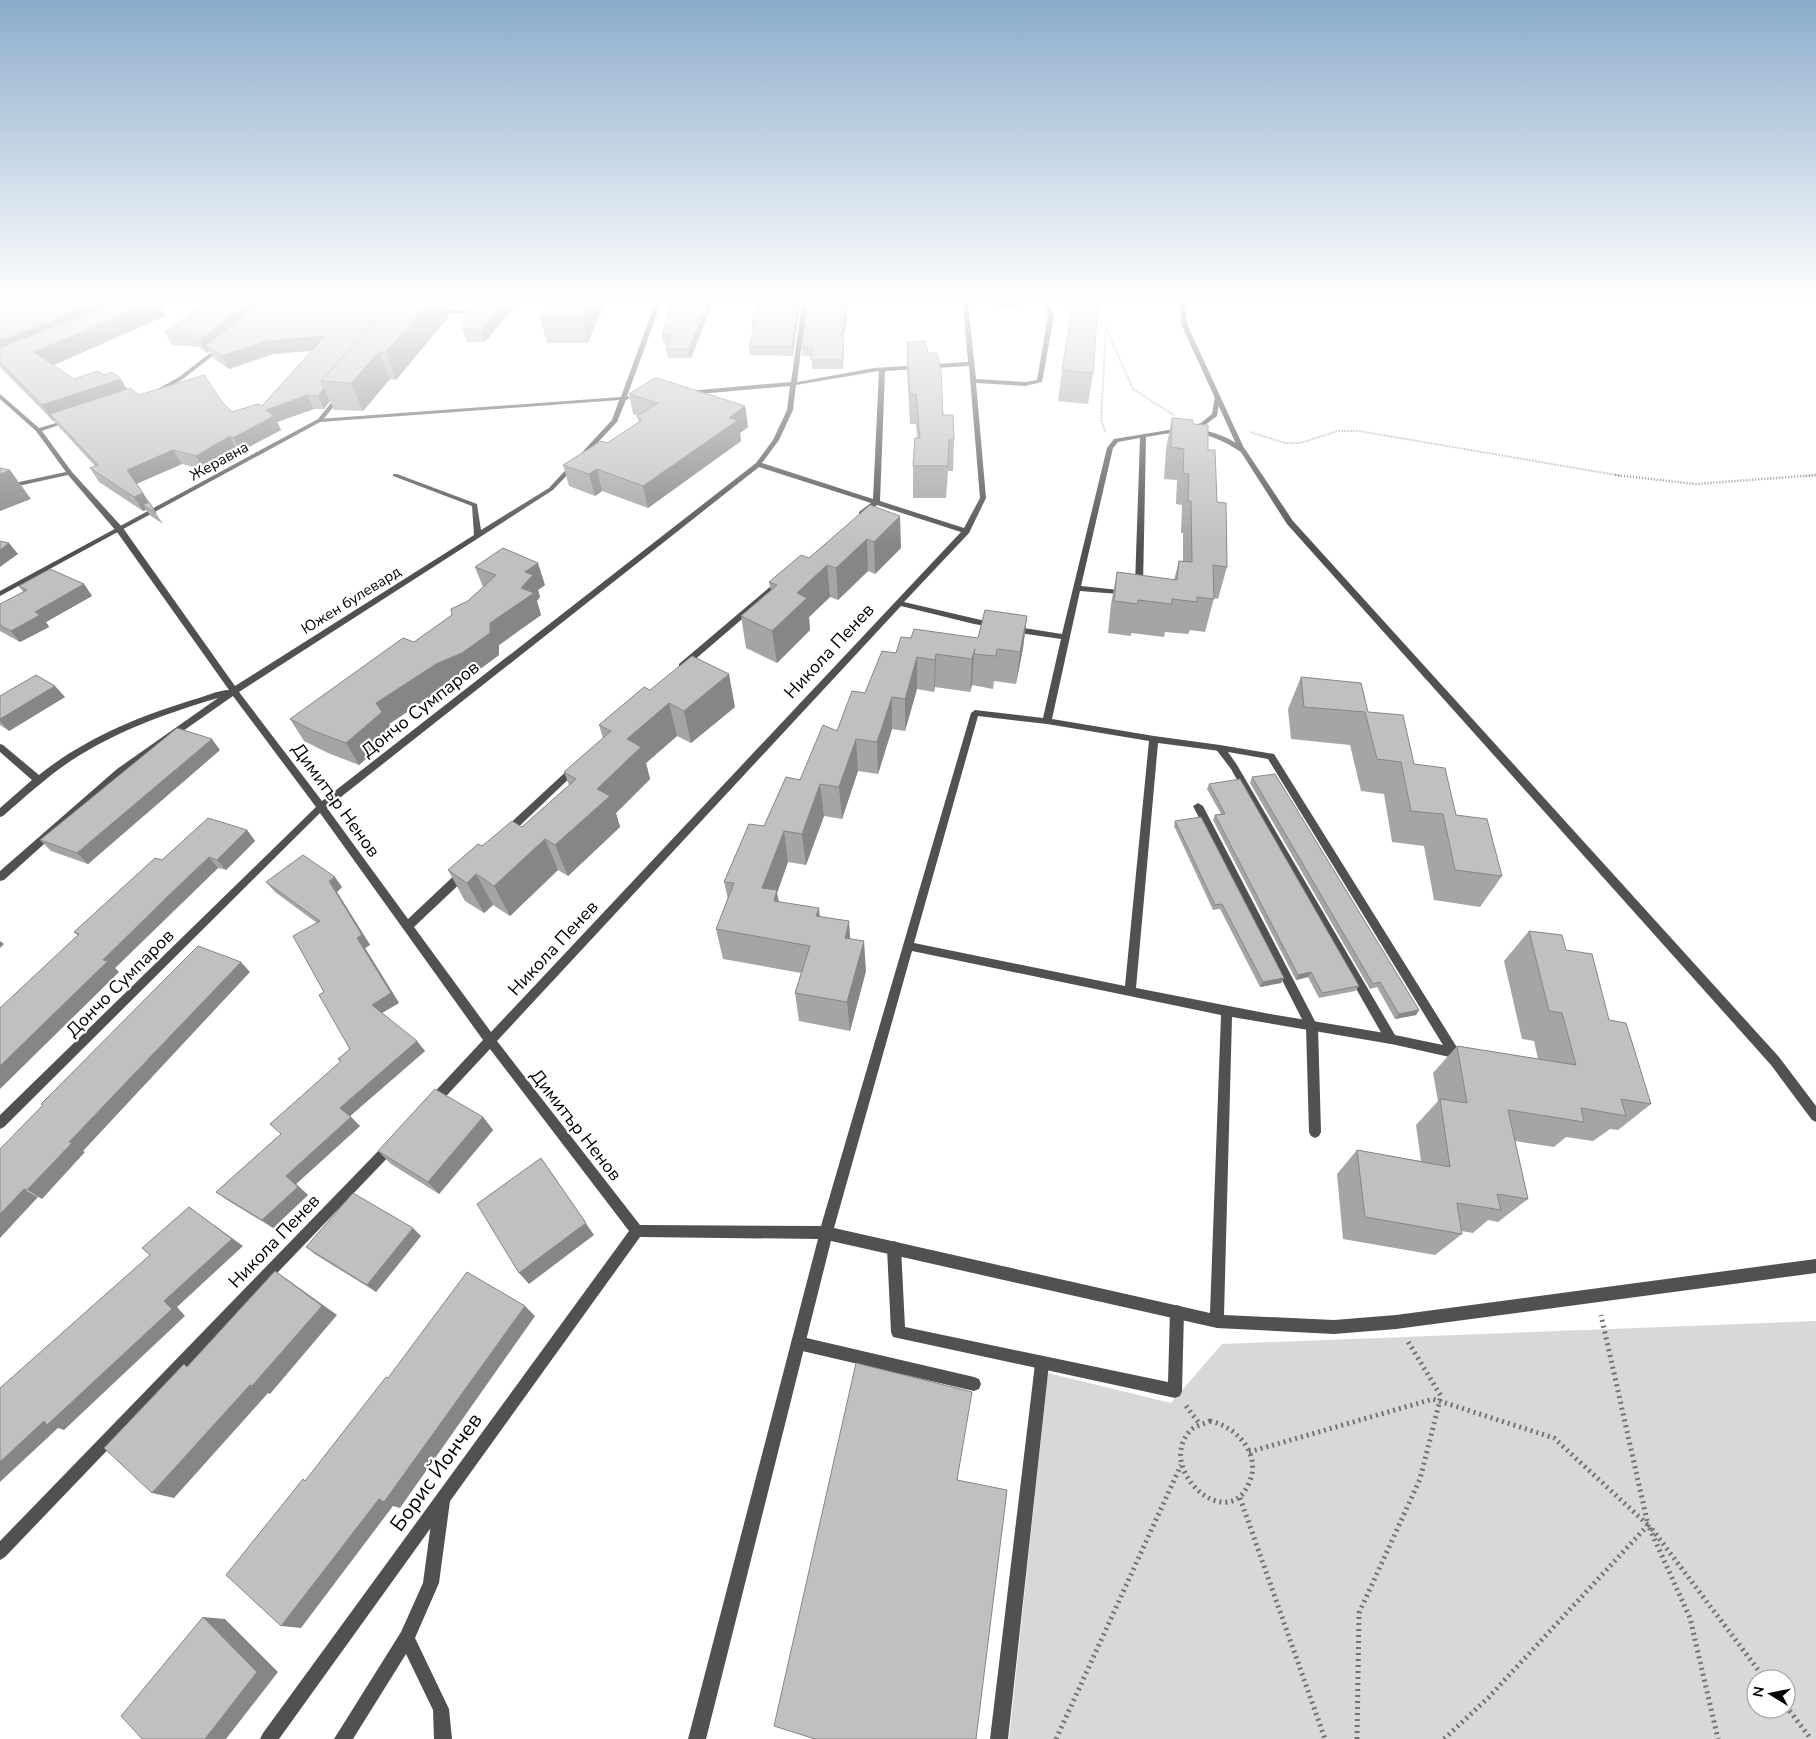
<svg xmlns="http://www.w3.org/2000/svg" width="1816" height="1739" font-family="'Nunito Sans',sans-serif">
  <rect width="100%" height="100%" fill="#fff"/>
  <path fill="#d8d8d8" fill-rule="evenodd" d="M1816,1321V1739H1009L1048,1373L1171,1403L1222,1344ZM1756,1679H1786V1709H1756Z"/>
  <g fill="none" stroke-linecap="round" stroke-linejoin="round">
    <g stroke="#737373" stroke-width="2" stroke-dasharray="0.5 1" stroke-linecap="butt">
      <path d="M1093,321L1106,328L1133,389L1175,416"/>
      <path d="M1105,432L1101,419L1106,328"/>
      <path d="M1250,432L1285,443H1300L1338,431H1359L1622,476"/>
      <path d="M1805,476L1816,475"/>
    </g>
    <path stroke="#737373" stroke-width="2.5" stroke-dasharray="1 2" stroke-linecap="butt" d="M1615,475L1696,484L1816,475"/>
    <g stroke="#737373" stroke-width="5" stroke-dasharray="2 4" stroke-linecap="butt">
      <path d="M1186,1406L1199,1423"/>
      <path d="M1210,1421C1237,1427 1262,1454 1249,1483C1228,1535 1155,1469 1190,1431C1194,1426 1204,1424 1210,1421Z"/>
      <path d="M1249,1452L1433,1399L1554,1438L1648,1525L1690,1618L1718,1739"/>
      <path d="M1240,1498L1325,1739"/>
      <path d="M1652,1529L1765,1679"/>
      <path d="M1786,1706L1811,1739"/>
      <path d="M1056,1739L1181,1465"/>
      <path d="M1357,1739L1359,1613L1420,1479L1441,1396L1407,1340"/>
      <path d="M1444,1739L1488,1698L1648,1525L1601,1315"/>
    </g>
    <g fill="#515151" fill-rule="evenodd">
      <path d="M1220,745L1274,754L1458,1049L1460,1053L1458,1057L1454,1058L1387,1043L1231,769L1215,748ZM1228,752L1268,759L1443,1045L1395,1035L1237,765Z"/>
      <path d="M1198,803L1203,806L1318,1027L1321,1132L1319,1136L1315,1138L1311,1136L1309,1132L1306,1027L1193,806Z"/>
      <path d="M894,1241L899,1243L901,1248L905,1327L1168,1382L1170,1312L1172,1307L1177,1305L1182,1307L1184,1312L1182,1391L1180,1396L1175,1398L893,1337L891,1332L887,1248L889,1243Z"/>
      <path d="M798,1336L974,1377L979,1379L981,1384L979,1389L974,1391L798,1350L793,1348L791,1343L793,1338Z"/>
      <path d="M442,1493L447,1496L450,1501L439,1583L415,1638L449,1709L452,1739H434L433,1710L406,1654L353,1739H334L401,1632L423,1583L434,1501L437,1496Z"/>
    </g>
    <path fill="#515151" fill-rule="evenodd" d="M1042,1357L1047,1359L1049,1364L1008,1739H990L1035,1364L1037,1359Z"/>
    <g fill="#515151" fill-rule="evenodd">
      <path d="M655,303H661L627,396L630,398L626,400L617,422L553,490L239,692L322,801L756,463L773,440L787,410L790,386L687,395L684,393L687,391L791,382L802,303H807L797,382L874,368L968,362L963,303H968L976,379L1025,382L1037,380L1048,316L1044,303H1049L1054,316L1042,382L1025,386L976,383L986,498L969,533L904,602L998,624V628L974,624L901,606L497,1041L640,1225L821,1226L971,713L975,710L1043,718L1061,639L1012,632L1008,629L1012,626L1062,634L1107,448L1114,439L1181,428L1184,430L1183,431L1146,437L1143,586L1119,594L1080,591L1052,719L1154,736L1220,745L1225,748L1220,751L1158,743L1136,988L1270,1014L1391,1034L1395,1035L1397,1039L1395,1043L1391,1044L1232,1017L1224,1315L1334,1320L1396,1315L1816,1259V1273L1396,1329L1334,1334L1217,1328L831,1241L706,1739H688L818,1239L640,1237L279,1739H260L263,1733L629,1231L490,1049L436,1107L432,1108L428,1107L426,1103L428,1099L483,1040L320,813L4,1127L0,1129V1115L316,807L233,696L123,773L4,880L0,881V871L117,769L218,698C167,713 117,731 72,760C48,776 26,796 3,816L0,817V808L32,780L0,752V744L3,745L39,775C84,739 137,717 192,700C204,697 218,690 229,690L117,532L68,475L0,490V486L66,472L36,431L0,399V394L39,428L70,419V421L42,431L72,472L123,528L235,686L474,535L472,506L393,476V474H397L477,504L481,530L549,488L612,420L619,400L320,422L318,421V419L621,397ZM969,366L980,498L964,528L880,501L885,371ZM879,371L873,499L762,463L779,440L793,410L796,385ZM1140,438L1135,585L1119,590L1081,586L1113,448L1118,442ZM759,467L871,503L859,512V516H865L877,505L961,532L491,1032L414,927L467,877L468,874L467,871H459L408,919L327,808ZM978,716L1047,724L1149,741L1125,986L914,943ZM912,951L1221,1015L1210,1313L834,1228Z"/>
      <path d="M435,309L481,311L484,313L481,315L433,312V310Z"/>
      <path d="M219,346L224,347L183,379L160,392H156V390L179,377Z"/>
      <path d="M1215,396L1220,397L1217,416L1205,425L1189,429V427L1201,423L1212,414Z"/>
      <path d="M1195,429C1214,431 1232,438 1246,451L1241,452C1224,441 1213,436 1193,432V430Z"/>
      <path d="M777,581H783L784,583L685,668H679V664Z"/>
      <path d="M574,766L579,769L577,771L509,836H503L501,833L503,830L571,767Z"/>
      <path d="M391,1140L395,1142L397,1146L395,1150L5,1557L0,1560V1541L387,1142Z"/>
    </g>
    <g fill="#515151" fill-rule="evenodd">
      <path d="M1180,303H1185L1187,324L1243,446L1293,521L1779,1057L1816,1106V1122L1812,1120L1771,1065L1287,524L1237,446L1181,324Z"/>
      <path d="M338,394L343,395L322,421L0,596V591L318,419Z"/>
    </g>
  </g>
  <g fill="#a5a5a5">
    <path d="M0,303H158L165,316L53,365L74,379L104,375L139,395L222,402L232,412L262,406L311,351L273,354L229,369L213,358L209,351L207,353L199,347L172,345L165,332L207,303H460L456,308L447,307L450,315L396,380L390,379L363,411L334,410L330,401L324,409H314L277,422L281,430L241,451L237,450L204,470L182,464L136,484L163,524L151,516L146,510L143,511L99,482L90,468L95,466L59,427L54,421H53L1,368L0,366Z"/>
    <path d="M474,303H514L512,310L485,342H467L463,329Z"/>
    <path d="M548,303H605L588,343H547L540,318Z"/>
    <path d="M673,303H711V307L691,358H668L666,349L668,345H664L662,335Z"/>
    <path d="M757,303H800L793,356L750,355L749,347L753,332L752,323Z"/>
    <path d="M807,303H848L846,310L847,319L843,336V369H812V356H802V347Z"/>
    <path d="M995,303H1018L1017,308L995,307Z"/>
    <path d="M907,342L943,415L954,440L953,471H948L946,498H913V466L917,438L916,424H910L907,372Z"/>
    <path d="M1062,370L1093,373L1088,404L1058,401Z"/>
    <path d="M629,394L745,406L748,427L740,433L741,441L648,508L602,491L595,496L569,486L563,465L607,443L639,422L637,416H638L633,414Z"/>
    <path d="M1172,418L1193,424L1208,450L1227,567L1218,599L1214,598L1205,632L1190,630L1188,634L1165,632L1164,637L1131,633V636L1108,633L1111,604L1117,572L1174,580L1179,561H1183V533H1181L1182,505L1176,504L1177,480L1164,479L1166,449Z"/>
    <path d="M870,505L901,548L875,574L868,571L838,600L830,597L809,617L810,630L777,663L746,648L741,616L771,591L769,582L809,558Z"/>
    <path d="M475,567L545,585L538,590L540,597L537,601L541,615L499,645V655L472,675L446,686L389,724L394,734L359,765L328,753L304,741L290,719L414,642L452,615L483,587Z"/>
    <path d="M84,584L92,596L46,622L49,627L20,642L0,631V604L23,592L19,586Z"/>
    <path d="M1027,616L1023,648L1016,684L994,681L993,689L972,685L970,692L935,687L934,692L917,689L905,731L892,729L878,774L858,771L842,819L824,816L806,865L788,862L777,893L779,902L820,917L850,939L866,971L850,1031L799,1021L795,993L801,973L723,959L716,929L728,899L724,882L764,826L865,693L896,653L911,638H978Z"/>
    <path d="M1301,677L1368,712L1414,764L1456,815L1502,876L1480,907L1434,900L1424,846L1392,842L1384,794L1361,791L1350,745L1291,739L1288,709Z"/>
    <path d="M650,690L735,707L691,743L677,736L646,763L650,779L616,813L620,827L568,876L558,870L510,916L493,905L484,913L465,901L448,870L482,846L522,827L569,785L564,772L603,738L599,725Z"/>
    <path d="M0,696L65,697L9,731L0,725Z"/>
    <path d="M220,750L88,864L51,851L40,840Z"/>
    <path d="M1252,777L1419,1010L1416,1015L1395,1019L1377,987L1370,989L1250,783Z"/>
    <path d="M1209,784L1359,986L1355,991L1319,998L1308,977L1296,980L1213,820L1215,815L1221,814L1207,789Z"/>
    <path d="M1175,821L1284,978L1281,983L1260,987L1220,909L1213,910L1174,826Z"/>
    <path d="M247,830L255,841L226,870L218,868L115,968L119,972L74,932L162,860Z"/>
    <path d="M266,882L342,887L337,892L370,945L365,948L399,1003L382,1013L425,1051L350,1116L360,1126L296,1184L308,1195L273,1228L227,1200L216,1192L281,1134L341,1062L338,1059L350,1049L324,992L317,923L275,892Z"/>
    <path d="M1529,931L1566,950L1609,1020L1651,1104L1618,1130L1610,1129L1593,1141L1566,1137L1554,1147L1515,1141L1528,1199L1498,1222L1488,1220L1473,1233L1461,1231L1462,1234L1435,1255L1343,1239L1337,1174L1357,1150L1421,1161L1416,1125L1438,1101L1433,1073L1457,1046L1538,1059L1534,1041L1522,1039L1504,961Z"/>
    <path d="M483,1117L493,1130L439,1194L391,1164L378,1151Z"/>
    <path d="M421,1236L376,1292L316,1255L306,1247Z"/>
  </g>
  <g fill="#868686">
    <path d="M98,303H130L0,360V341Z"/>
    <path d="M152,303H158L165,316L45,369L34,352Z"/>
    <path d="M249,303H271L206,345L209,351L207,353L200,340Z"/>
    <path d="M429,303H446L450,315L396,380L386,352Z"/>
    <path d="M454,303H460L456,308Z"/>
    <path d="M504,303H514L512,310L485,342L481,330Z"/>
    <path d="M589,303H605L588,343L582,318Z"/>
    <path d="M708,303H711V307L691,358L689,349Z"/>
    <path d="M798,303H800L793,356L792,347Z"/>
    <path d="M846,303H848L844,319L843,310Z"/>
    <path d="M846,310L847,319L842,345L841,337Z"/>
    <path d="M325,336L330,349L273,354L229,369L222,356L267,341Z"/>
    <path d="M843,336L844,345L843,369Z"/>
    <path d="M379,352L390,379L363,411L351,383Z"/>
    <path d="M121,379L131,396L50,414L54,421H53L42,405Z"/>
    <path d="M324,388L330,401L324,409L318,396Z"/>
    <path d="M307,395L314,409L277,422L281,430L241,451L233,438L266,410Z"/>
    <path d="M745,406L748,427L740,433L741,441L648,508L643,486L729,418Z"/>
    <path d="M230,436L237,450L204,470L196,456Z"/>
    <path d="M173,450L182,464L136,484L127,470Z"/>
    <path d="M597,469L602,491L595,496L589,474Z"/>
    <path d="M10,470L31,499L0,511V474Z"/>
    <path d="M143,493L156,513L163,524L152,507L143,505L146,510L143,511L134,497Z"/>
    <path d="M900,516L901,548L875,574L874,542Z"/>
    <path d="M867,539L868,571L838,600L836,568Z"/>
    <path d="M9,543L18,554L0,567V550Z"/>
    <path d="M538,563L545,585L538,590L540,597L537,601L541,615L499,645V655L472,675L446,686L389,724L394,734L359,765L346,743L376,703L436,664L490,623L521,588L525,572Z"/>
    <path d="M827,565L830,597L809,617L810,630L777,663L772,631L797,593Z"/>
    <path d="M84,584L92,596L46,622L49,627L20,642L11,631L35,612Z"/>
    <path d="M1027,616L1023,648L1016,684L1020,652Z"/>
    <path d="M936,654L935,687L934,692L935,660Z"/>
    <path d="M974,654L972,685L970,692L972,659Z"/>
    <path d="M917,657V689L905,731V699Z"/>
    <path d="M729,674L735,707L691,743L684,711Z"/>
    <path d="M55,686L65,697L9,731L0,721V719Z"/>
    <path d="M892,697V729L878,774L877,742Z"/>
    <path d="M669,703L677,736L646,763L650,779L616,813L620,827L568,876L555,845L627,739Z"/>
    <path d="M212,739L220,750L88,864L77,853Z"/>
    <path d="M856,739L858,771L842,819L839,787Z"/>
    <path d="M820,784L824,816L806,865L802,834Z"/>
    <path d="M247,830L255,841L226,870L217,860Z"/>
    <path d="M784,831L788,862L777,893L782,921L762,888Z"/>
    <path d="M545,839L558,870L510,916L494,886Z"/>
    <path d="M209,857L218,868L115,968L119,972L0,1089V1066L103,960Z"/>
    <path d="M476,874L493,905L484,913L467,883Z"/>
    <path d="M335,877L342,887L337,892L370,945L365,948L399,1003L380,1014L372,1005L357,938L329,881Z"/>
    <path d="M819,908L822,938L816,916Z"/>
    <path d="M849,921L851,951L845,938Z"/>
    <path d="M0,941L4,944L0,948Z"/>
    <path d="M864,941L866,971L850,1031L847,1002Z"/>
    <path d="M241,962L250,972L83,1151L85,1152L42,1199L27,1190L69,1142Z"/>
    <path d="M1311,972L1308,977L1296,980L1298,975Z"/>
    <path d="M1284,978L1281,983L1260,987L1263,982Z"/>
    <path d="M1419,1010L1416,1015L1395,1019L1399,1014Z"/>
    <path d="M417,1041L425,1051L349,1117L340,1108Z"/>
    <path d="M351,1117L360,1126L296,1184L308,1195L273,1228L262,1220L286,1176Z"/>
    <path d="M483,1117L493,1130L439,1194L428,1182Z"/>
    <path d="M541,1158L594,1235L529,1284L519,1273Z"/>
    <path d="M24,1189L38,1197L0,1238V1214Z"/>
    <path d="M189,1207L243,1246L177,1307L185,1316L64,1430L58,1428L0,1482V1462L164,1301Z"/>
    <path d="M413,1228L421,1236L376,1292L367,1285Z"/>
    <path d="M275,1271L291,1282L337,1315L270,1394L268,1393L174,1498L152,1493Z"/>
    <path d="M525,1306L535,1316L400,1508L393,1506L301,1628L281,1626Z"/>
    <path d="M203,1617L225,1619L278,1672L226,1739H205Z"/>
  </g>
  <g fill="#c0c0c0" stroke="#868686">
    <path d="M0,303H98L0,341Z"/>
    <path d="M113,303H152L34,352L74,379L98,371L104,375L112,372L121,379L42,405L0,362V348Z"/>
    <path d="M207,303H249L200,340L192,334L165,332Z"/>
    <path d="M261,303H387L367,330L321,381L324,388L318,396L307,395L266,410L274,416L233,438L230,436L196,456L173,450L127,470L143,493L134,497L90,468L98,465L50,414L130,388L139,395L204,375L222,402L232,412L258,404L262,406L325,336L267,341L222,356L206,345Z"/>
    <path d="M387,303H429L386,352H379L351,383L321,381L367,330Z"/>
    <path d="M470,303L498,304L500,303H504L481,330L463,329Z"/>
    <path d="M548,303H589L582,318H540Z"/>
    <path d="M673,303H708L689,349H666L672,335H662L670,308Z"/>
    <path d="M757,303H798L792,347H749L755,323H752Z"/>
    <path d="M807,303H846L843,310H846L841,337L843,336V360H811L812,347H802Z"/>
    <path d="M1073,303H1098L1093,373L1062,370Z"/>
    <path d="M925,341L928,353H937L941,371L943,415H953L954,440H949L948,466H913L915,438H920L916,394H910L907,342Z"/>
    <path d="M657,378L745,406L729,418L738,420L643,486L597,469L589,474L563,465L601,441L607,443L642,420L637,416L658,403L629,394L653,379Z"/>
    <path d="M1172,418L1193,420V424L1208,425V450H1215L1217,502L1226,503L1227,567L1213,565L1214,599L1197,597V602L1172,599V604L1138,600V604L1114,601L1117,572L1177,580L1179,561L1192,562L1191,501H1188L1189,474L1183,473L1184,449L1171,447Z"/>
    <path d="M0,468L10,470L0,474Z"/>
    <path d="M149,502L156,513L143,505Z"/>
    <path d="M870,505L900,516L874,542L867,539L836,568L827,565L797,593L807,598L772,631L741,616L777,585L769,582L801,555L809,558Z"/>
    <path d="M0,541L9,543L0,550Z"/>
    <path d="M503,548L538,563L525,572L533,575L521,588L534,593L490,623V633L462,653L436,664L376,703L382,712L346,743L314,731L290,719L403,638L414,642L452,615L451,609L468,601L496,575L475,567Z"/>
    <path d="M50,569L84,584L35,612L40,615L11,631L0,625V604L27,590L19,586Z"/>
    <path d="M985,610L1027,616L1020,652L997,649L996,656L974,654L975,649L972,659L936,654L935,660L917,657L905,699L892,697L877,742L856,739L839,787L820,784L802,834L784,831L762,888L777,890L774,901L819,908L816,916L849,921L845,938L864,941L847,1002L795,993L810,946L716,929L734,883L724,882L749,824L764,826L786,777L800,780L823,725L837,731L852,691L865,693L882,651L896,653L901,637L911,638L914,629L978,638Z"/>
    <path d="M692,656L729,674L684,711L669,703L627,739L641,747L597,789L610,796L555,845L545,839L494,886L476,874L467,883L448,870L478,844L482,846L512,821L522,827L576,779L564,772L611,731L599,725L644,687L650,690Z"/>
    <path d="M36,675L55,686L0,719V696Z"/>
    <path d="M1301,677L1361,683L1368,712L1403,715L1414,764L1445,768L1456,815L1487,819L1502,876L1455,870L1443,814L1411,811L1401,762L1377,759L1365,712L1304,707Z"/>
    <path d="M177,728L212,739L77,853L40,840Z"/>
    <path d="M1275,774L1419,1010L1399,1014L1380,982L1373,984L1252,777Z"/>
    <path d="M1240,779L1359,986L1322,993L1311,972L1298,975L1215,815L1225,814L1209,784Z"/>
    <path d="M1201,817L1284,978L1263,982L1222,904L1215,905L1175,821Z"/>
    <path d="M208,818L247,830L217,860L209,857L167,897L103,960L108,961L0,1066V1008L79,934L74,932L155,858L162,860Z"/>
    <path d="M303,855L335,877L329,881L362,935L357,938L391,993L372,1005L417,1041L340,1108L351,1117L286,1176L298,1187L262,1220L216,1192L281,1134L270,1124L341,1061L338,1059L350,1049L319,995L324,992L293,936L320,921L266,882Z"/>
    <path d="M1529,931L1562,935L1566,950L1592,954L1609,1020L1626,1023L1651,1104L1621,1099L1626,1116L1581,1108L1584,1122L1508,1110L1528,1199L1497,1194L1501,1210L1457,1203L1462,1234L1365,1217L1357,1150L1450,1167L1440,1099L1467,1103L1457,1046L1576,1065L1562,1013L1549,1011Z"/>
    <path d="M198,946L241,962L69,1142L72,1143L27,1190L24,1189L0,1214V1149L43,1105L41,1104Z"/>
    <path d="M435,1089L483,1117L428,1182L378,1151Z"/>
    <path d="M541,1158L586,1223L519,1273L477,1204Z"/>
    <path d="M353,1193L413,1228L367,1285L306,1247Z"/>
    <path d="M189,1207L232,1239L164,1301L172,1309L47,1425L44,1421L0,1462V1388L150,1255L142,1248Z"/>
    <path d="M275,1271L322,1306L252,1386L250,1385L152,1493L104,1448L184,1364L187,1367Z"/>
    <path d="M467,1272L525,1306L384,1502L379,1499L281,1626L226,1575L303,1479L305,1481L386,1377L388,1378Z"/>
    <path d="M856,1363L972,1392L957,1480L1007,1490L976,1739H815L774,1726Z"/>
    <path d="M203,1617L257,1672L205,1739H142L121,1716Z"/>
  </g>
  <linearGradient id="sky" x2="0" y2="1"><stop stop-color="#8baccb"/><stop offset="0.55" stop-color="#fff"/><stop offset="1" stop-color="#fff" stop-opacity="0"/></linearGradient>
  <rect width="1816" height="546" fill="url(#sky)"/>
  <g text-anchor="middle" stroke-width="4.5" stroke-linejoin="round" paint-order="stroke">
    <g font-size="15" fill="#000" stroke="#fff">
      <text transform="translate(219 461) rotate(-29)" y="5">Жеравна</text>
      <text transform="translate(351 600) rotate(-32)" y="5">Южен булевард</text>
    </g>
    <g font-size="18" fill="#000" stroke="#fff">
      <text transform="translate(829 651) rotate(-47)" y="6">Никола Пенев</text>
      <text transform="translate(420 709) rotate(-38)" y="6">Дончо Сумпаров</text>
      <text transform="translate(336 800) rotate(54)" y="6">Димитър Ненов</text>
      <text transform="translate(553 948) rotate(-47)" y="6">Никола Пенев</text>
      <text transform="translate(120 983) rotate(-45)" y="6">Дончо Сумпаров</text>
      <text transform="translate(576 1125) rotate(52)" y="6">Димитър Ненов</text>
      <text transform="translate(274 1241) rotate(-46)" y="6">Никола Пенев</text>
    </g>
    <g font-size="21" fill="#000" stroke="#fff">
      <text transform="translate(436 1472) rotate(-54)" y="7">Борис Йончев</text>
    </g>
  </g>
  <g transform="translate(1771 1694) rotate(280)"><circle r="24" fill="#ffffff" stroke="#999999"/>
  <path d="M0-4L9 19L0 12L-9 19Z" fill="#000000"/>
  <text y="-8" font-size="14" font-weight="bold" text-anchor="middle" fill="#000000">N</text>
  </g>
</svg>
